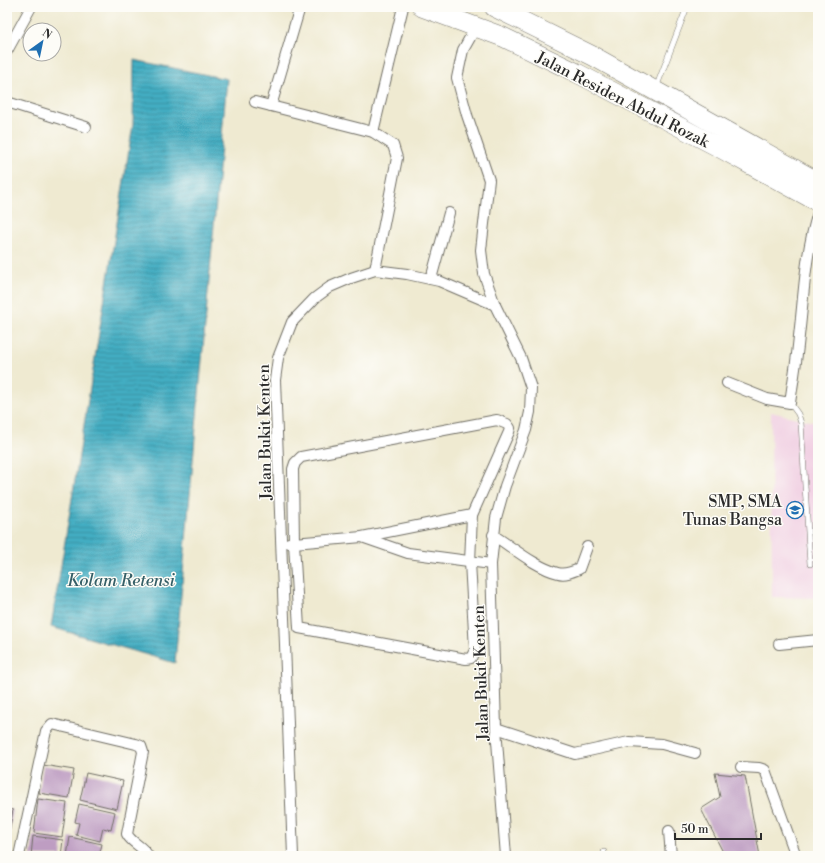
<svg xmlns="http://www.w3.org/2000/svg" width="825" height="863" font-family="'Libre Bodoni',serif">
  <defs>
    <pattern id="water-rules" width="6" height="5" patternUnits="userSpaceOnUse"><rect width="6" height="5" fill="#43adc2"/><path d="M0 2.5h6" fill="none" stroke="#388d9e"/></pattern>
  </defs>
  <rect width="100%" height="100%" fill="#fdfcf7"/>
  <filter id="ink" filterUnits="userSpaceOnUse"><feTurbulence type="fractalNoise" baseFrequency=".025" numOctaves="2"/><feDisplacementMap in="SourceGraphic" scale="8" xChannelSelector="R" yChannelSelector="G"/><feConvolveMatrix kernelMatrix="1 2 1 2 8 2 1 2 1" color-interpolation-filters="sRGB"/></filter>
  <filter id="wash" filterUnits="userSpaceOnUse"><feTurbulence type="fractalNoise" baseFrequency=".012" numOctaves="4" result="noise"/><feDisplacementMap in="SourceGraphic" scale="16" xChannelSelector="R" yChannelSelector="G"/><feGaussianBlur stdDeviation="0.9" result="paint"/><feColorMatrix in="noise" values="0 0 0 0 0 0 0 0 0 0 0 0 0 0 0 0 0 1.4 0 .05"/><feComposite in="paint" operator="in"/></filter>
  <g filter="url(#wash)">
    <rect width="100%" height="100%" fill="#efead1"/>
    <path fill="#f1d0e3" d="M771,412L818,423V598L772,597Z"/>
    <path fill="url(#water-rules)" stroke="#376c76" d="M134,60L227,79L175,663L51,627L133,125Z"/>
    <g id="blocks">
      <g fill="#be9dc2">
        <path d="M43,765L74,770L69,798L39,793Z"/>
        <path d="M86,773L123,781L117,809L80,800Z"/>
        <path d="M715,773L745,776L760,856H725L701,809L720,797Z"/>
        <path d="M38,799L67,803L62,837L34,833Z"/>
        <path d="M79,804L115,812L111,830L103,828L100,841L76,835L79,823L75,822Z"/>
        <path d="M7,809L13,810L8,838H7Z"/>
        <path d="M33,836L63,840L61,856H31Z"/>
        <path d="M70,837L102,844L99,856H67Z"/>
      </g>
    </g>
  </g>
  <g filter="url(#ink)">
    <use href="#blocks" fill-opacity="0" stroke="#706e65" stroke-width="1"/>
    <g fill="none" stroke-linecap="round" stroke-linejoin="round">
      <g stroke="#706e65" stroke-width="6">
        <g id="lane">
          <path d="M656,88L687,7"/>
          <path d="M790,403L798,414L801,423L810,564"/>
          <path d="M604,852V856"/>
        </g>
      </g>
      <g stroke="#706e65" stroke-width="12">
        <g id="street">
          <path d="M476,27L463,50L457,78L467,115L489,180L481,250L484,274L495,305"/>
          <path d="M7,51L31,7"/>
          <path d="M7,102L86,127"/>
          <path d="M255,102L373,132L393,145L397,158L375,270"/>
          <path d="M271,106L300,7"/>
          <path d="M373,132L403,7"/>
          <path d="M431,279L449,213"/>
          <path d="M727,383L767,399L790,403C793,381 797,359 799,336C804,295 805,253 818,213"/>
          <path d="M497,420L507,424L510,428L509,432L472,515L362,537L294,543L293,469L295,463L301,457Z"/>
          <path d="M493,535C512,547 537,568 558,573C565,575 572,572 579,569L587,547"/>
          <path d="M362,537L408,553L491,564"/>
          <path d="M289,543H294L299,628L466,659L471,658L475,650L470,562L472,515"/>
          <path d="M779,644L818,640"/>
          <path d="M496,728L575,754L629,742L662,744L695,753"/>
          <path d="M741,767L759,768L765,770L796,856"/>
          <path d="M669,831L671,856"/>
          <path d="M19,856L46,731L52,724L136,744L141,746L143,752L127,834C131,843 143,846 148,856"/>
          <path d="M293,856L275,380L278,358L292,322L315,298L330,287L351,278L375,270L407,274L439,281L495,305L521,358L531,388L530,412L526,430L505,486L496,518L491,564L496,728L506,856"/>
        </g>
      </g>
      <g stroke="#706e65" stroke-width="20">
        <g id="highway">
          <path d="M422,7L503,37L577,73L720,148L818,202"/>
          <path d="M494,7L593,56L818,182"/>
        </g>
      </g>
      <use href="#lane" stroke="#fff" stroke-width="5"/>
      <use href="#street" stroke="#fff" stroke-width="10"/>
      <use href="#highway" stroke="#fff" stroke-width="19"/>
    </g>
  </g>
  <defs>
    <g id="school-ring" transform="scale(0.9)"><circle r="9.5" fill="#fdfcf7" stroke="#1f6fb2" stroke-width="1.5"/><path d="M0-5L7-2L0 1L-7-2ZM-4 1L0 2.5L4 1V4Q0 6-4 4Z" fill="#1f6fb2"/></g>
  </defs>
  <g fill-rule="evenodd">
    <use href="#school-ring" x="795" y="510"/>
  </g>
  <g text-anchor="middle" stroke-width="3" stroke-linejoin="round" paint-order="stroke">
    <g font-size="16" fill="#2b2b2b" stroke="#fdfcf7">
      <text transform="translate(623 99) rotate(27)" y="6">Jalan Residen Abdul Rozak</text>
      <text transform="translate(264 432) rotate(-91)" y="6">Jalan Bukit Kenten</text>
      <text transform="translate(480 673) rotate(-92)" y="6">Jalan Bukit Kenten</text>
    </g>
    <g font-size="16" fill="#2b2b2b" stroke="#fdfcf7" text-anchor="end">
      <text x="782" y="507">SMP, SMA<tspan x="782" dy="18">Tunas Bangsa</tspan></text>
    </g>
    <g font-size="17" font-style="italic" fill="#355f67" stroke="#fdfcf7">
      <text x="121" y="586">Kolam Retensi</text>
    </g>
  </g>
  <rect width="825" height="863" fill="none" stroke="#fdfcf7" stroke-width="24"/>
  <g transform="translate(42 42) rotate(33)"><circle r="19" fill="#fdfcf7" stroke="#a9a8a5"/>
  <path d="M0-3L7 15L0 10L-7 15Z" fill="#1f6fb2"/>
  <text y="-6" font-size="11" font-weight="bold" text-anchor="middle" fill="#2b2b2b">N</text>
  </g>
  <path d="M675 833v6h86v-6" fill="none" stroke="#2b2b2b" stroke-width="2"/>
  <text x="681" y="833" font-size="12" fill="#2b2b2b" stroke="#fdfcf7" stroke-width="3" paint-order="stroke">50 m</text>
</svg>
